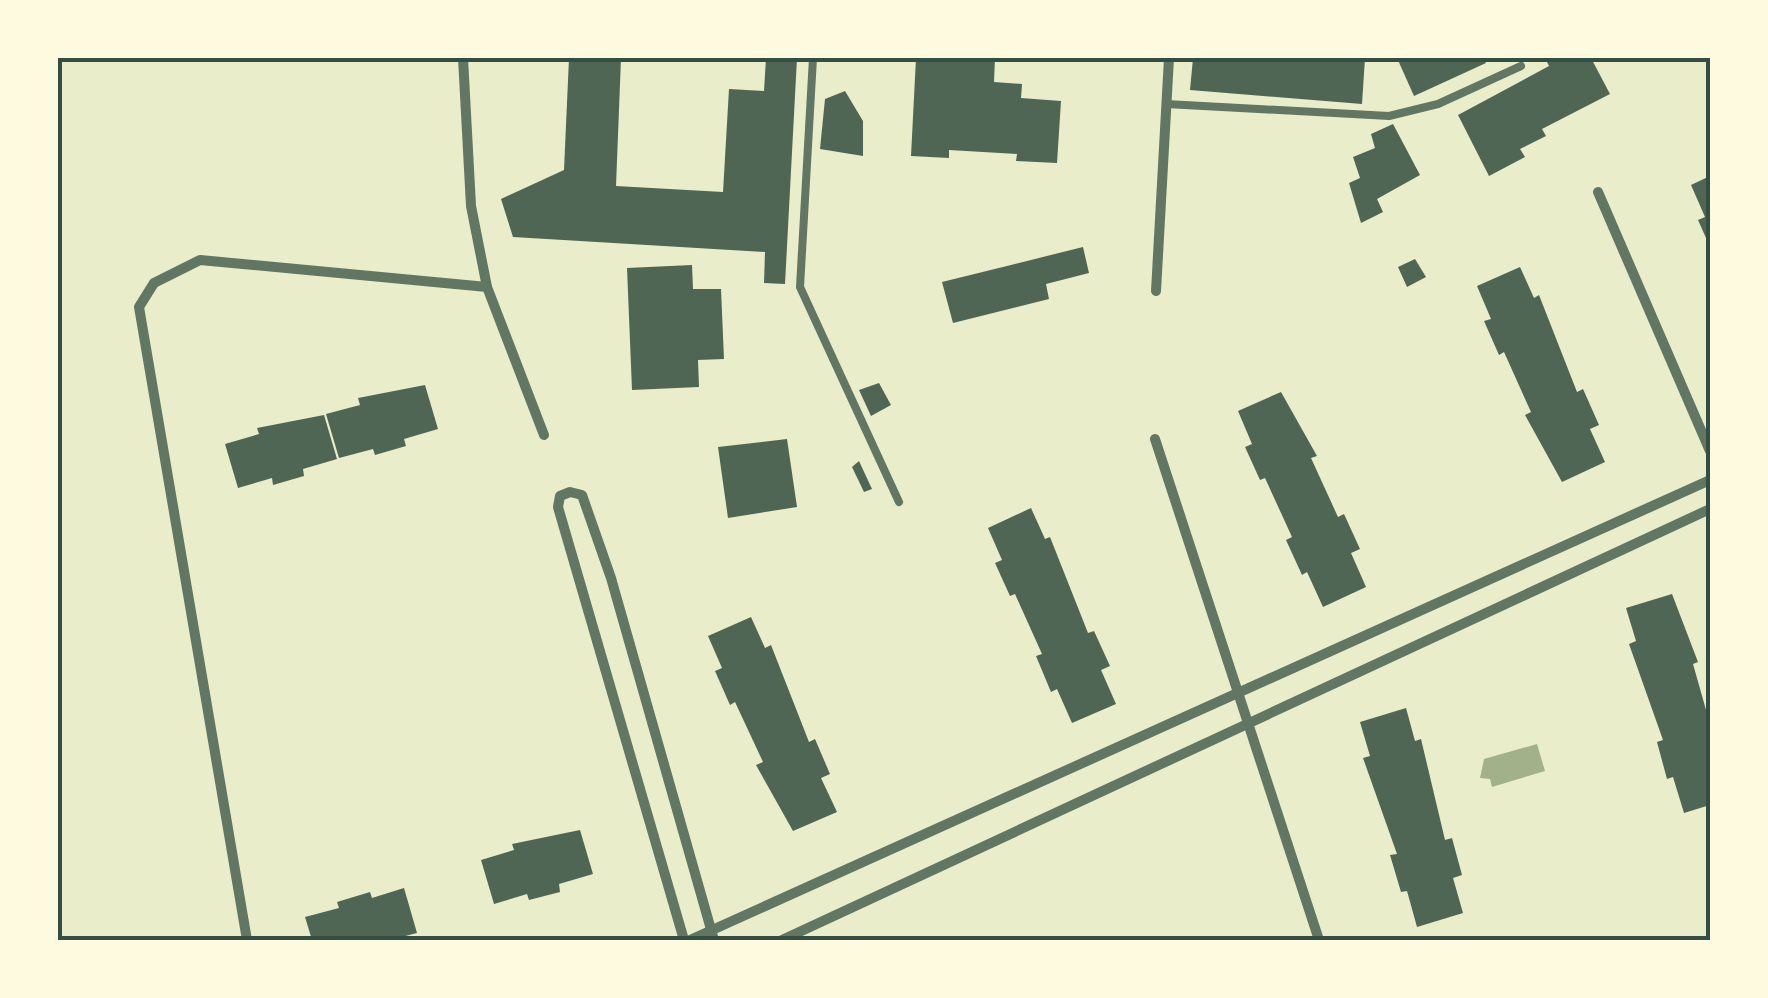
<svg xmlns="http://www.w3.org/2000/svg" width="1768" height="998" font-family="Lato,sans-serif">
  <rect width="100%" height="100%" fill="#e9edc9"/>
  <path fill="#a3b18a" d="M1537,744L1545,771L1492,787L1490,779L1480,778L1484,759Z"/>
  <g fill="#4f6655">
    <path d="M569,58H621L616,186L723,192L729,89L764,91L766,58H797L785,284L764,283L765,252L513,237L501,199L564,170Z"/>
    <path d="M916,58H995L994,82L1022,84L1021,98L1061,101L1057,163L1016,161L1017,154L949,150V158L911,156Z"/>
    <path d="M1193,58H1365L1362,104L1190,90Z"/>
    <path d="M1397,58H1483L1486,63L1414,96Z"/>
    <path d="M1545,58H1591L1610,94L1542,129L1546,136L1520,149L1525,157L1489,176L1458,115L1549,66Z"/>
    <path d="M845,91L863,121V156L820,149L825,99Z"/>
    <path d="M1393,124L1420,175L1377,199L1383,212L1361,223L1349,183L1360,178L1353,157L1375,148L1371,134Z"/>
    <path d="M1710,176V247L1698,220L1705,217L1691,185Z"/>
    <path d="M1083,247L1089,273L1046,284L1049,299L953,323L942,282Z"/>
    <path d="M1415,259L1426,277L1407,287L1398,267Z"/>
    <path d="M692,265L693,289H721L724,359L698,360L699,387L632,390L627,268Z"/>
    <path d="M1520,267L1534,298L1539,295L1577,392L1583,389L1599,425L1590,429L1605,462L1562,482L1525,415L1531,412L1504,352L1499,355L1484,321L1491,319L1477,286Z"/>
    <path d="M879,383L891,405L871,416L859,390Z"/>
    <path d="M425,385L438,429L404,439L406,446L375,455L373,449L339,458L326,414L360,405L358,398Z"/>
    <path d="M1281,392L1317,456L1311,458L1338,517L1344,514L1360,549L1351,553L1366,587L1323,607L1307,572L1302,575L1286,540L1292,537L1265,478L1260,480L1245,447L1252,444L1238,411Z"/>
    <path d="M324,415L337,459L303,469L304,476L273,485L272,478L238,488L225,444L259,434L257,428Z"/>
    <path d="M787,439L797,507L728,518L718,447Z"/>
    <path d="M859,461L872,489L864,492L852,467Z"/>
    <path d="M1031,508L1045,539L1050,537L1088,633L1094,631L1110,666L1101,670L1116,704L1072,723L1057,689L1051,692L1036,656L1042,654L1015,594L1010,596L995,563L1002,560L988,528Z"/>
    <path d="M1672,594L1698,662L1693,664L1710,724V805L1684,813L1673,777L1667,779L1657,742L1663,740L1629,644L1636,641L1626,608Z"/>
    <path d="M751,617L765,648L771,645L809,742L815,739L830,774L821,778L837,812L793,831L756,765L763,762L735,702L730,705L715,671L722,668L708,636Z"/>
    <path d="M1406,708L1415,741L1421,739L1445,840L1452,838L1462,875L1453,878L1463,913L1417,927L1407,891L1401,892L1390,855L1397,854L1363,758L1370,756L1360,722Z"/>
    <path d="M580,830L593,874L559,884L560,892L529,900L527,894L494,904L481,860L514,850L512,844Z"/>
    <path d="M404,888L417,933L390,940H312L305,917L339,908L337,902L370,892L372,898Z"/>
  </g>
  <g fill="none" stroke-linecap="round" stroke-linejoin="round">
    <g stroke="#617663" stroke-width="8">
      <path d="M813,58L800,287L899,502"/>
      <path d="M1166,104L1389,116L1438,104L1521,66"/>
    </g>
    <g stroke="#617663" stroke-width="10">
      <path d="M463,58L471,206L487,287"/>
      <path d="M1598,192L1710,451"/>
      <path d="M1156,291L1169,58"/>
      <path d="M1155,439L1319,940"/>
      <path d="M247,940L139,307L154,283L200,260L487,287L544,435"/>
      <path d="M684,940L558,507L560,496L570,492L582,495L611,578L714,940"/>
      <path d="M690,940L1710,480"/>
      <path d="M782,940L1710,509"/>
    </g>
  </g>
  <rect width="1768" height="998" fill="none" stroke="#fefae0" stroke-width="120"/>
  <rect x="60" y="60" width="1648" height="878" fill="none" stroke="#344e41" stroke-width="4"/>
</svg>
